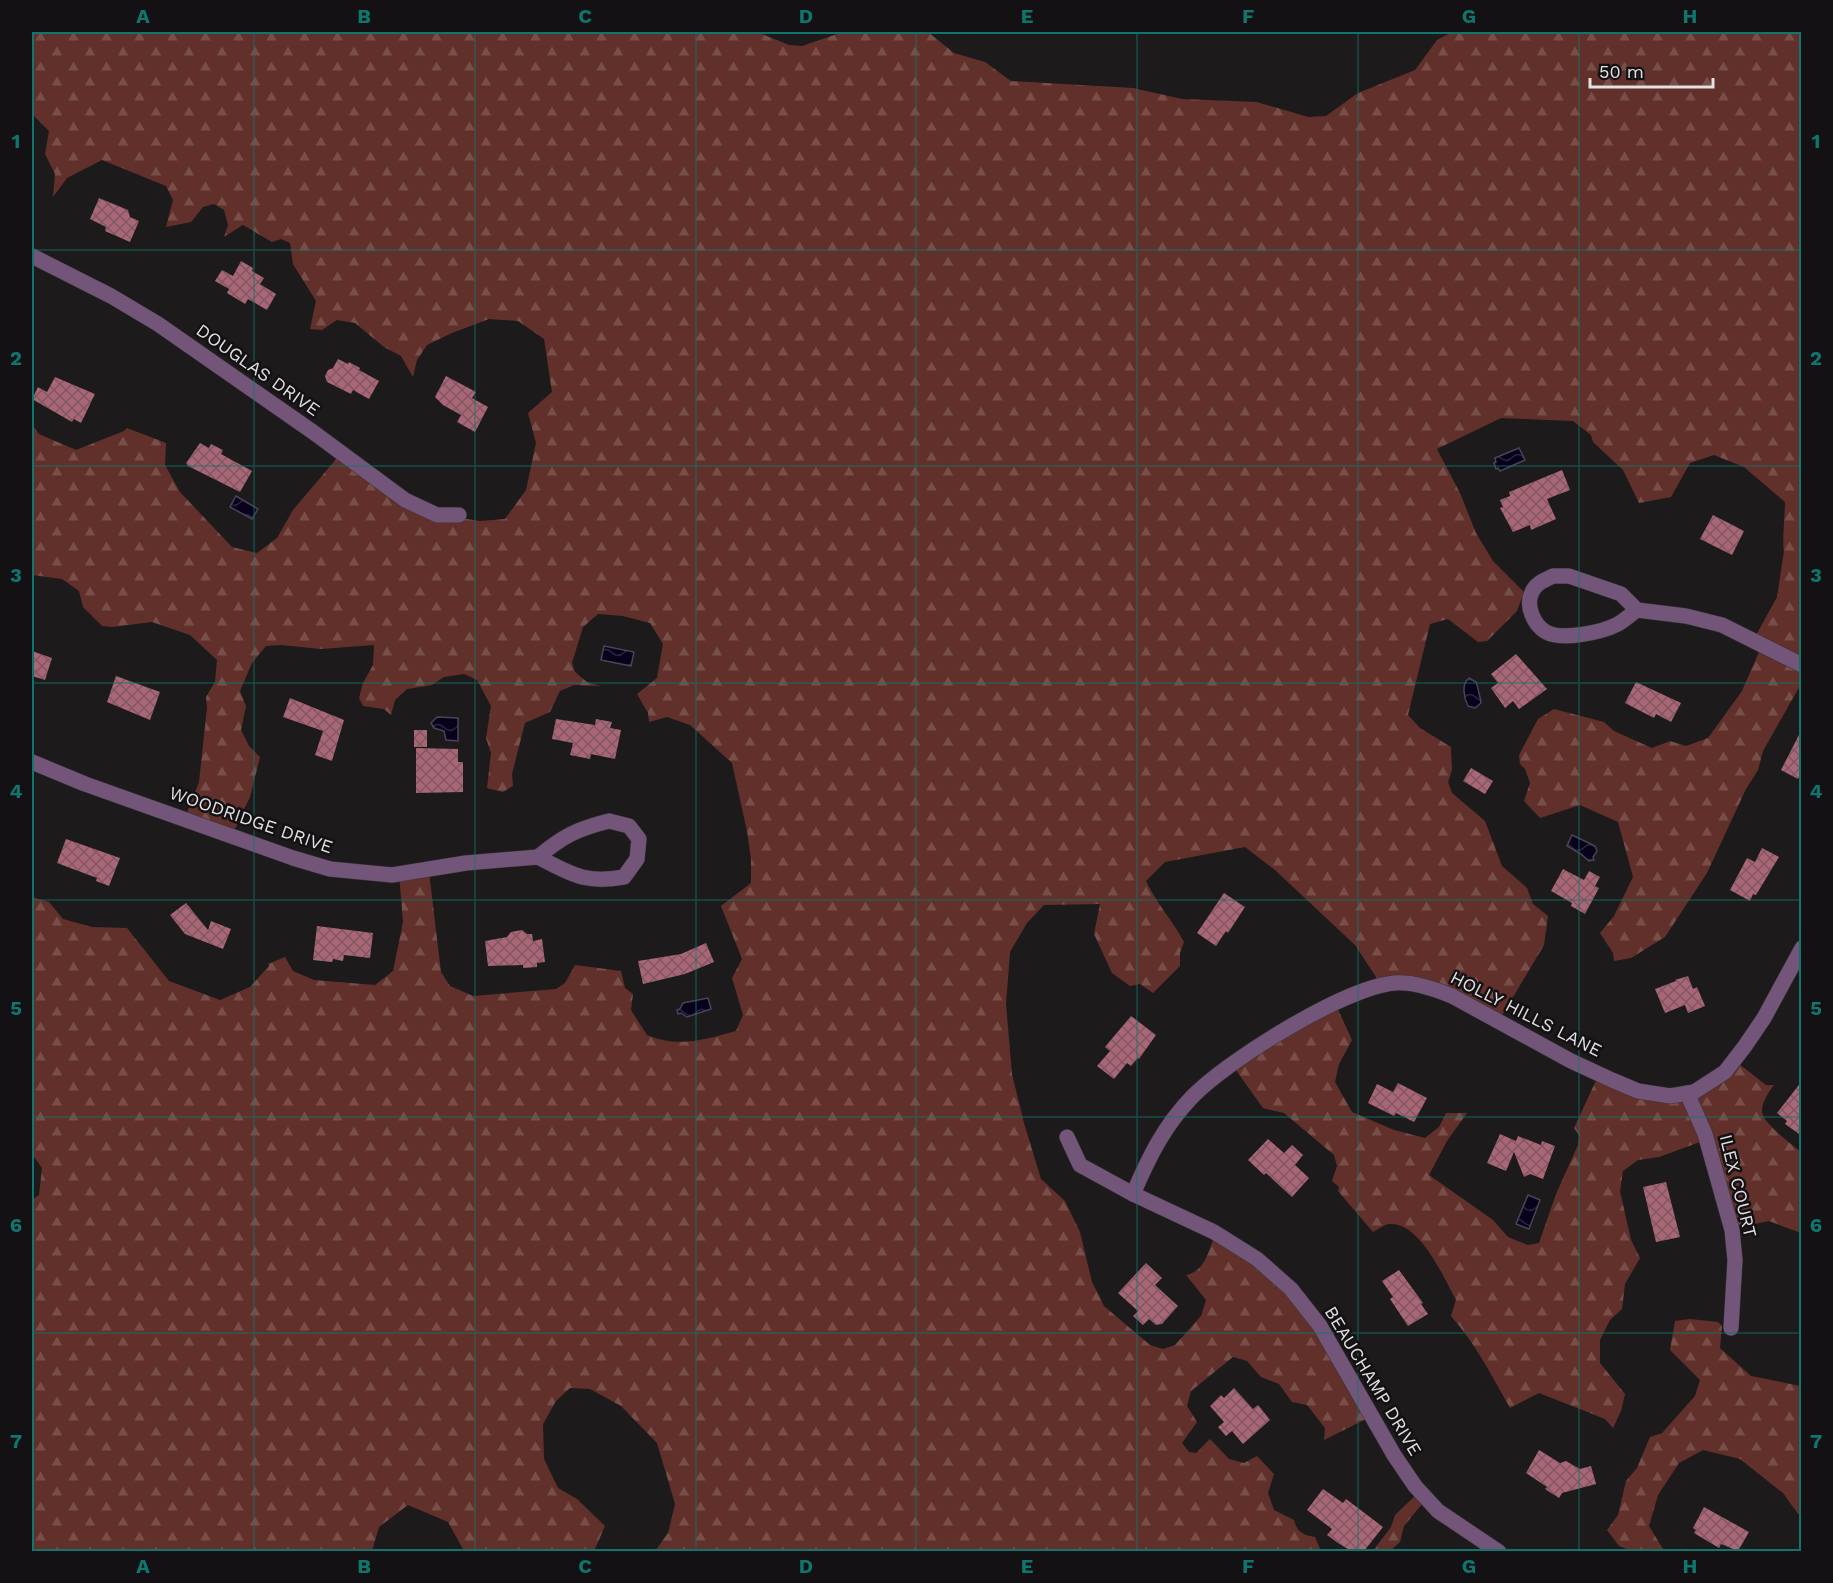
<svg xmlns="http://www.w3.org/2000/svg" width="1833" height="1583" font-family="'Work Sans',sans-serif">
  <defs>
    <pattern id="forest-firs" width="22" height="20" patternUnits="userSpaceOnUse" patternTransform="scale(1.5)"><rect width="22" height="20" fill="#62302b"/><path d="M5 1l3.5 6h-7zM16 11l3.5 6h-7z" fill="#784e49"/></pattern>
    <pattern id="water-waves" width="16" height="10" patternUnits="userSpaceOnUse" patternTransform="scale(1.5)"><rect width="16" height="10" fill="#09001b"/><path d="M0 5q4-4 8 0t8 0" fill="none" stroke="#2d253c"/></pattern>
    <pattern id="building-cross-hatch" width="8" height="8" patternUnits="userSpaceOnUse" patternTransform="scale(1.5)"><rect width="8" height="8" fill="#a96676"/><path d="M0 0l8 8M0 8l8-8" fill="none" stroke="#815862"/></pattern>
  </defs>
  <rect width="100%" height="100%" fill="#1d1a1c"/>
  <g fill="url(#forest-firs)">
    <path d="M32,32H757L789,45L802,46L843,32H928L954,53L985,62L1011,81L1133,88L1182,99L1257,102L1308,117L1326,116L1358,93L1415,70L1437,40L1452,32H1801V684L1763,751L1758,770L1746,789L1707,873L1665,937L1631,958L1614,961L1613,953L1600,933L1614,916L1633,877L1618,822L1580,805L1540,818L1524,801L1530,783L1525,769L1520,764L1519,755L1538,719L1554,709L1604,722L1614,731L1652,748L1670,741L1686,746L1708,738L1742,691L1762,645L1755,637L1777,597L1784,551C1782,545 1785,512 1785,502L1744,467L1714,455L1690,463L1671,497L1639,503L1623,470L1593,442L1591,435L1573,421L1501,418L1437,449L1460,493L1476,533L1493,561L1524,592L1517,611L1487,641L1478,642L1448,619L1430,624L1408,715L1420,728L1451,747L1452,770L1448,782L1452,793L1485,821L1502,866L1527,888L1533,904L1548,916L1544,945L1501,1017L1443,991L1380,983L1355,945L1275,870L1245,847L1165,862L1146,881C1156,903 1173,921 1184,942L1180,953V966L1153,993L1140,984L1130,986L1112,973L1094,934L1100,904L1044,905L1027,923L1010,952L1006,1004L1012,1074L1024,1123L1041,1179L1065,1201L1080,1232L1092,1282L1104,1306L1150,1345L1163,1349L1175,1345L1201,1316L1206,1300L1186,1275C1205,1271 1207,1254 1214,1238L1289,1283L1374,1415L1324,1440L1325,1428L1307,1405L1292,1402L1279,1384L1261,1377L1247,1361L1233,1357L1191,1391L1187,1406L1197,1422L1182,1443L1189,1452L1196,1453L1210,1439L1229,1459L1244,1463L1257,1456L1274,1474L1268,1493L1274,1510L1294,1520C1297,1532 1303,1535 1315,1537L1321,1551H655L668,1533L675,1504L657,1443L621,1406L590,1389L570,1388L556,1401L543,1424L544,1459L558,1488L577,1499L605,1526L594,1551H464L448,1522L408,1505L379,1527L372,1551H32V1200L39,1195L42,1168L32,1154V897L49,902L63,919L92,927L127,928L169,981L220,1000L250,987L269,966L268,964L285,957L293,971L314,980L375,985L393,971L403,922L399,873L429,872L441,972L450,986L473,996L556,989L565,983L575,965L621,971L625,988L633,994L631,1010L647,1035C679,1048 703,1040 736,1031L743,1015L732,978L742,959L721,906L751,883V859L747,831L732,763L690,725L667,717L649,722L648,713L637,694L657,678L663,644L650,623L623,616L598,614L583,627L572,663L575,672L587,682L601,686L574,685L560,691L550,712L525,723L512,774L513,786L503,792L487,788L491,753L486,738L491,706L477,680L464,674L444,677L432,685L407,689L395,700L391,715L384,709L363,706L359,698L363,683L373,665L374,645L321,649L281,645L266,646L252,663L240,691L246,706L241,730L249,746L260,757L250,797L233,833L186,815L199,782L207,708L206,697L215,682L217,660L190,635L152,622L112,627L102,626L83,607L79,591L62,579L32,575V424L39,434L76,450L124,431L127,428L166,443L165,465L180,492L232,547L257,553L277,538L293,510L337,458L420,512L480,521L505,519L526,490L536,443L528,413L552,392L544,339L518,321L489,319L452,333L427,345L417,360L413,377L401,356L384,347L355,323L337,320L322,330L310,329L316,301L293,264L290,243L281,239L272,242L243,225L224,237L228,225L224,210L214,204L203,207L191,222L166,227L173,200L166,186L102,160L67,178L53,197L55,174L45,154L49,131L32,114Z"/>
    <path d="M1335,1003L1352,1040L1339,1064L1335,1082L1352,1112L1394,1130L1425,1138L1439,1127L1446,1113H1467L1447,1141L1429,1175L1493,1220L1508,1237L1528,1245L1539,1243L1556,1194L1578,1145L1579,1135L1574,1128L1599,1074L1635,1088L1688,1093L1734,1060L1766,1085H1774C1769,1092 1762,1101 1762,1111C1762,1123 1792,1144 1801,1152V1233L1769,1221L1731,1229L1700,1142L1659,1157L1638,1160L1623,1171L1620,1191L1631,1240L1640,1258L1625,1284L1622,1309L1610,1320L1600,1340V1363L1625,1394L1621,1411L1613,1428L1605,1419L1539,1393L1510,1408C1492,1376 1475,1343 1451,1316L1456,1300C1444,1278 1420,1222 1390,1224C1385,1224 1378,1229 1373,1232L1338,1191L1339,1187L1332,1181L1337,1166L1334,1155L1284,1113L1263,1108L1233,1066Z"/>
    <path d="M1690,1319L1718,1322L1722,1326L1720,1348L1751,1376L1801,1386V1512L1799,1515L1783,1493L1740,1459L1703,1450L1679,1463L1658,1495L1649,1526L1663,1549L1632,1551L1619,1546L1607,1530L1618,1515L1626,1481L1637,1468L1650,1437L1662,1433L1695,1396L1700,1380L1670,1350L1675,1321Z"/>
    <path d="M1418,1493L1427,1498L1404,1526L1400,1542L1390,1551L1372,1552L1391,1527L1395,1515Z"/>
  </g>
  <g fill="url(#water-waves)" stroke="#4a4457" stroke-width="1.5">
    <path d="M1519,448L1525,460L1500,471L1498,468L1496,469L1494,463L1496,462L1495,458Z"/>
    <path d="M236,496L258,509L252,519L230,507Z"/>
    <path d="M604,646L634,652L631,666L601,660Z"/>
    <path d="M1469,678L1476,682C1477,684 1481,701 1481,703L1475,708L1468,706C1464,698 1461,684 1469,678Z"/>
    <path d="M437,717L458,718V741L446,740L444,731L434,728L431,723Z"/>
    <path d="M1572,835L1595,846L1597,851L1593,857L1594,860L1589,861L1581,854L1567,846Z"/>
    <path d="M708,998L711,1009L687,1017L681,1013L678,1014L677,1010L680,1009L683,1003Z"/>
    <path d="M1528,1195L1540,1200L1529,1229L1516,1224Z"/>
  </g>
  <g fill="url(#building-cross-hatch)">
    <path d="M99,198L128,210L130,217L139,221L130,242L105,231L106,227L90,219Z"/>
    <path d="M241,261L253,268L252,271L264,278L260,284L276,294L267,310L248,299L245,304L227,293L229,289L215,281L222,270L233,276Z"/>
    <path d="M338,359L348,364L349,362L360,368L359,370L379,381L369,399L353,390L351,394L327,382L325,376L328,370L333,368Z"/>
    <path d="M446,376L476,392L472,398L488,407L475,432L457,422L461,415L443,405L435,397Z"/>
    <path d="M55,377L95,394L81,423L74,419L72,422L32,399L38,387L47,392Z"/>
    <path d="M200,443L209,448L211,444L223,450L221,454L252,471L240,492L188,466L186,463Z"/>
    <path d="M1562,470L1570,490L1547,499L1556,519L1531,530L1530,525L1513,532L1500,508L1503,507L1500,500L1510,496L1509,492Z"/>
    <path d="M1713,515L1744,531L1732,555L1700,539Z"/>
    <path d="M32,651L52,658L45,680L32,676Z"/>
    <path d="M1516,654L1547,689L1519,709L1513,701L1505,708L1491,688L1498,683L1491,674Z"/>
    <path d="M116,676L160,692L150,720L107,702Z"/>
    <path d="M1636,682L1681,703L1671,722L1656,714L1654,718L1625,703Z"/>
    <path d="M290,698L344,720L332,761L315,755L323,731L283,717Z"/>
    <path d="M556,719L595,725L596,719L612,722L610,728L621,730L615,759L591,754L590,759L570,755L573,743L552,739Z"/>
    <path d="M1802,729V771L1798,779L1781,770Z"/>
    <rect x="414" y="730" width="13" height="17"/>
    <path d="M416,748L458,749V762H463V792L416,793Z"/>
    <path d="M1471,768L1493,781L1485,794L1463,781Z"/>
    <path d="M66,839L120,858L109,886L96,881L97,878L57,863Z"/>
    <path d="M1762,848L1779,857L1756,895L1753,894L1750,901L1730,890L1747,858L1755,862Z"/>
    <path d="M1563,869L1584,880L1589,871L1600,877L1595,886L1599,888L1585,914L1571,906L1572,903L1551,891Z"/>
    <path d="M1224,893L1245,907L1228,933L1226,931L1216,946L1197,933Z"/>
    <path d="M186,903L208,930L211,921L231,929L223,949L185,934L170,915Z"/>
    <path d="M317,926L373,933L370,958L344,955L343,961L333,959L332,962L313,960Z"/>
    <path d="M522,930L527,934H532L533,941L542,939L545,962L537,963V967L523,968V965L488,966L485,941L507,937L511,932Z"/>
    <path d="M706,943L714,962L685,974L643,984L638,961L681,954Z"/>
    <path d="M1688,976L1693,989L1697,987L1705,1006L1688,1013L1685,1005L1665,1013L1655,989L1676,981L1675,980Z"/>
    <path d="M1131,1016L1156,1035L1139,1059L1138,1058L1131,1066L1127,1063L1114,1079L1097,1066L1110,1051L1105,1047Z"/>
    <path d="M1802,1081V1136L1785,1124L1787,1121L1777,1113Z"/>
    <path d="M1398,1083L1427,1098L1414,1122L1396,1113L1394,1116L1368,1103L1377,1084L1393,1092Z"/>
    <path d="M1500,1134L1516,1141L1518,1136L1541,1145L1542,1141L1555,1146L1543,1179L1530,1174L1524,1177L1514,1152L1506,1171L1487,1163Z"/>
    <path d="M1268,1139L1284,1153L1292,1145L1303,1155L1295,1165L1309,1178L1292,1197L1266,1173L1264,1175L1248,1160Z"/>
    <path d="M1666,1182L1680,1237L1656,1242L1643,1187Z"/>
    <path d="M1146,1263L1162,1278L1155,1285L1178,1306L1162,1324L1156,1325L1149,1319L1143,1325L1133,1316L1138,1311L1118,1293Z"/>
    <path d="M1399,1270L1423,1303L1421,1304L1428,1314L1408,1326L1390,1299L1393,1297L1382,1281Z"/>
    <path d="M1234,1388L1253,1409L1258,1405L1270,1420L1243,1444L1232,1431L1226,1436L1218,1427L1224,1422L1210,1406L1221,1395L1224,1398Z"/>
    <path d="M1539,1450L1560,1463L1566,1461L1580,1469L1591,1466L1596,1484L1562,1493L1559,1498L1545,1489L1547,1487L1526,1473Z"/>
    <path d="M1323,1489L1343,1503L1346,1499L1383,1527L1364,1551H1351L1338,1543L1327,1535L1332,1529L1307,1510Z"/>
    <path d="M1704,1507L1749,1532L1738,1551L1721,1544L1719,1548L1694,1533L1696,1530L1693,1528Z"/>
  </g>
  <g fill="none" stroke-linecap="round" stroke-linejoin="round">
    <g stroke="#393638" stroke-width="16">
      <g id="minor">
        <path d="M32,256L111,296L158,324L313,432L405,500L437,515H459"/>
        <path d="M1553,576H1569L1621,594L1637,610C1631,614 1625,620 1618,624C1603,632 1562,641 1546,632C1534,625 1525,606 1532,592C1536,583 1545,580 1553,576Z"/>
        <path d="M1637,610L1686,616L1722,625L1802,665"/>
        <path d="M32,762L85,784L293,858L330,869L392,875L466,863L538,857"/>
        <path d="M609,821L629,826L639,839L637,859L624,877C585,884 571,874 538,857C563,836 577,829 609,821Z"/>
        <path d="M1687,1093L1705,1134L1732,1230L1735,1260L1731,1328"/>
        <path d="M1067,1137L1080,1165L1133,1194L1214,1232L1257,1259L1291,1289L1320,1326L1394,1455L1415,1486L1438,1511L1499,1552"/>
        <path d="M1133,1194C1149,1157 1164,1126 1192,1097C1228,1060 1344,988 1394,983C1413,981 1435,989 1452,996L1571,1061L1612,1080L1638,1091L1670,1096L1694,1092L1725,1072L1745,1046L1764,1018L1802,948"/>
      </g>
    </g>
    <use href="#minor" stroke="#725579" stroke-width="15"/>
  </g>
  <path fill="none" stroke="#0f766e" stroke-width="1.5" stroke-opacity="0.55" d="M254,32V1552M475,32V1552M696,32V1552M916,32V1552M1137,32V1552M1358,32V1552M1579,32V1552M32,250H1802M32,466H1802M32,683H1802M32,900H1802M32,1117H1802M32,1333H1802"/>
  <g text-anchor="middle" stroke-width="5" stroke-linejoin="round" paint-order="stroke">
    <g font-size="18" fill="#e2e1e2" stroke="#131113">
      <text transform="translate(258 370) rotate(35)" y="6">DOUGLAS DRIVE</text>
      <text transform="translate(251 820) rotate(19)" y="6">WOODRIDGE DRIVE</text>
      <text transform="translate(1526 1014) rotate(27)" y="6">HOLLY HILLS LANE</text>
      <text transform="translate(1738 1186) rotate(76)" y="6">ILEX COURT</text>
      <text transform="translate(1373 1381) rotate(59)" y="6">BEAUCHAMP DRIVE</text>
    </g>
  </g>
  <rect width="1833" height="1583" fill="none" stroke="#131113" stroke-width="66"/>
  <path d="M1590 78v9h123v-9" fill="none" stroke="#e2e1e2" stroke-width="3"/>
  <text x="1599" y="78" font-size="18" fill="#e2e1e2" stroke="#131113" stroke-width="4.5" paint-order="stroke">50 m</text>
  <rect x="33" y="33" width="1767" height="1517" fill="none" stroke="#0f766e" stroke-width="2"/>
  <g font-size="20" text-anchor="middle" font-weight="bold" fill="#0f766e">
    <text x="143" y="23">A</text>
    <text x="364" y="23">B</text>
    <text x="585" y="23">C</text>
    <text x="806" y="23">D</text>
    <text x="1027" y="23">E</text>
    <text x="1248" y="23">F</text>
    <text x="1469" y="23">G</text>
    <text x="1690" y="23">H</text>
    <text x="16" y="148">1</text>
    <text x="1816" y="148">1</text>
    <text x="16" y="365">2</text>
    <text x="1816" y="365">2</text>
    <text x="16" y="582">3</text>
    <text x="1816" y="582">3</text>
    <text x="16" y="798">4</text>
    <text x="1816" y="798">4</text>
    <text x="16" y="1015">5</text>
    <text x="1816" y="1015">5</text>
    <text x="16" y="1232">6</text>
    <text x="1816" y="1232">6</text>
    <text x="16" y="1448">7</text>
    <text x="1816" y="1448">7</text>
    <text x="143" y="1573">A</text>
    <text x="364" y="1573">B</text>
    <text x="585" y="1573">C</text>
    <text x="806" y="1573">D</text>
    <text x="1027" y="1573">E</text>
    <text x="1248" y="1573">F</text>
    <text x="1469" y="1573">G</text>
    <text x="1690" y="1573">H</text>
  </g>
</svg>
